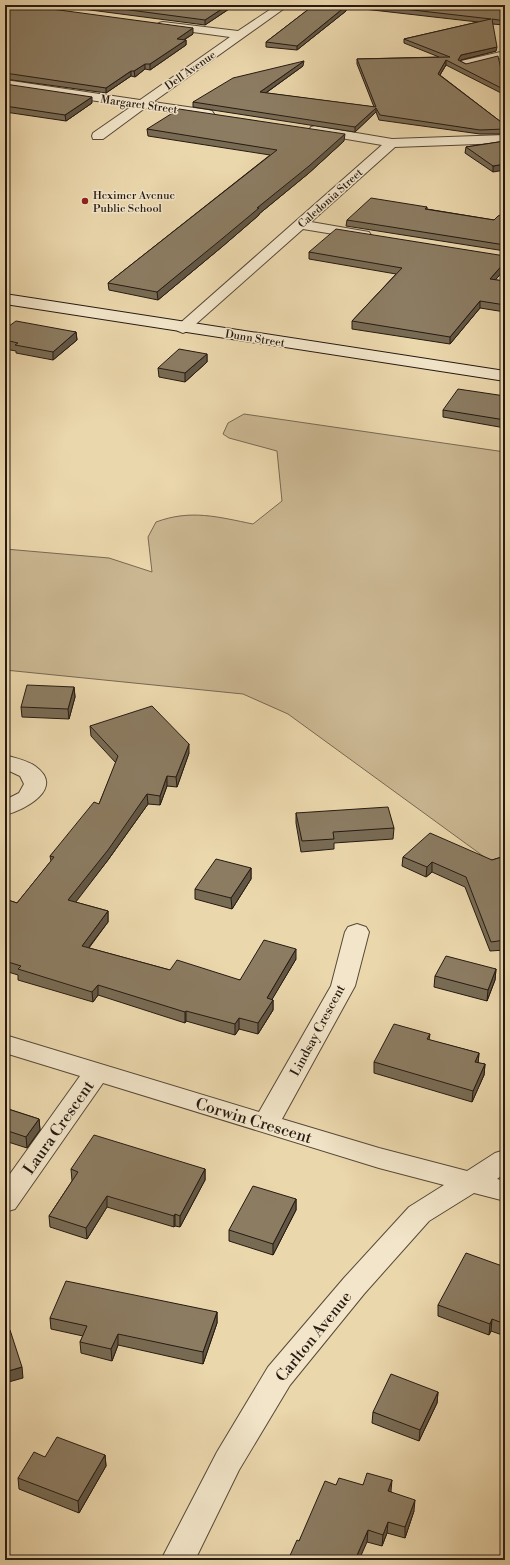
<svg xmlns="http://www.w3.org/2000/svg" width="510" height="1565" font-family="'Libre Bodoni',serif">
  <rect width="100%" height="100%" fill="#ebd7ac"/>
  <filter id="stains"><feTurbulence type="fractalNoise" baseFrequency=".005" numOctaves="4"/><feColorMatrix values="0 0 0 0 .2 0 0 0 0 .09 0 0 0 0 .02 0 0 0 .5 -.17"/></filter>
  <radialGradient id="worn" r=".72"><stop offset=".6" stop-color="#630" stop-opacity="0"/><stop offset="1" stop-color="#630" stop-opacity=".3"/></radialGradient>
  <path fill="#cab792" stroke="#786852" d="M244,414L505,452V872L288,714L243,694L5,670V549L109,558L152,572L148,537L156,522C191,509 218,517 253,524L282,501L277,451L229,438L223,434L228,423Z"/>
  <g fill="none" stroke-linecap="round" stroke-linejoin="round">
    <g stroke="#574938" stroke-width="2">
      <g id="street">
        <path d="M277,5H289L153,102L208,110L212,111L214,114L212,117L208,118L145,108L103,139H93L92,136L93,133L132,106L5,88V80L140,100L230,37L163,28L159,27L157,25L159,23L163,22L238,31Z"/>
        <path d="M505,51V57L465,67L461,65L459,63L461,61Z"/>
        <path d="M315,126L392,139L505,135V143L395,147L311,222L369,232L371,235L369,238L364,239L303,229L188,331L183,333L178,331L175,328L178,325L382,145L311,133L309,130L311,127Z"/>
        <path d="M5,755C15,758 26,760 35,766C66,788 25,810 5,815V800L19,793L24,784L20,776L5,769Z"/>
        <path d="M357,924L366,927L369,932L355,986L282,1119L379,1148L467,1171L495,1153L505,1150V1173L497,1179L505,1181V1201L474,1193L429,1221L364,1294L290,1385L239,1470L195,1560H161L217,1452L268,1367L344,1278L409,1207L444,1185L379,1168L103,1083L15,1209L5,1212V1181L80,1076L5,1053V1035L259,1112L331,986L345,932L348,927Z"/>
      </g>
    </g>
    <g stroke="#261a12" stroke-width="2">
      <path id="secondary" d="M5,294L505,371V381L5,304Z"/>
    </g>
    <use href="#street" fill="#f2e5c9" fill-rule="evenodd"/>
    <use href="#secondary" fill="#f2e5c9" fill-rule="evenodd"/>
  </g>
  <g fill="#786b54" stroke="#261a12">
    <path d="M5,5L193,34L184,40H186V45L150,70L145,69L135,77L131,76L106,93L5,79Z"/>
    <path d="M52,5H235L205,25Z"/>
    <path d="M314,5H505V25L492,24L496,51L461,60L460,61L466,64L501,69L505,68V95L446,65L440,75L505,125V134H480L379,120L376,112L355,132L193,107V102L303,66L266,93L374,107L357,64V59L439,57L404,43V39L478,22L346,7V11L297,50L266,47V42Z"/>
    <path d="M5,84L92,103L66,121L5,112Z"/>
    <path d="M147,129L344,141L309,173L259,214V215L223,246L158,300L109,290L108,283L270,155L148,136Z"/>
    <path d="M505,141L493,172L465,153L466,147Z"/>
    <path d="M427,207V209L494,220L505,213V251L346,226L347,220Z"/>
    <path d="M309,252L505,256V269L495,280L505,281V312L480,308L450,344L352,329V321L396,274L309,259Z"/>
    <path d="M5,329L76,332L77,340L53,360L16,353V351L5,349Z"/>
    <path d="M207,354V362L185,382L159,377L158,368Z"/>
    <path d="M505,396V428L443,417V410Z"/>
    <path d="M74,687L75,697L69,719L22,717L21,707Z"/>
    <path d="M90,726L189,753L177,787L167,786L160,805L148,804L108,860L75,902L108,911V922L89,948L170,970L240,980L296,959L272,999L273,1000V1010L258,1034L239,1029L235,1035L186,1021L185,1023L98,995L93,1002L18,980V975L5,971V899L17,903L51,861L50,856L99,804L116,763L91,736Z"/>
    <path d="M296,813L394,828L393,839L334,843V849L301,852L296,823Z"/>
    <path d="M505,856V950L490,951L465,887L432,872L426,877L402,866L403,857L492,860Z"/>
    <path d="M251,868V879L232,909L195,899V889Z"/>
    <path d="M496,969L495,980L487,1001L434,987L435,976Z"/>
    <path d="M430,1034L429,1040L479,1053L478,1063L485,1064L484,1075L472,1102L374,1073V1062Z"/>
    <path d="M5,1108L39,1119L40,1130L27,1148L5,1141Z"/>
    <path d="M71,1169H205V1180L180,1227L175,1226L174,1227L107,1207L87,1239L50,1227L49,1216L72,1181Z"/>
    <path d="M296,1199V1210L273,1255L229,1241V1230Z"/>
    <path d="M505,1267V1336L491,1331L489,1335L438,1316V1305Z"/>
    <path d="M217,1312V1323L203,1364L118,1345L112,1361L81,1353L80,1342L83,1336L51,1329L50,1318Z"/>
    <path d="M438,1392L437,1403L419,1441L372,1423L373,1412Z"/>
    <path d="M105,1455L106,1466L79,1513L19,1489L18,1478L45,1457Z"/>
    <path d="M336,1485H363L391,1491V1492L414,1511L405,1538L387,1533L382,1546L367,1542L299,1541Z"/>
  </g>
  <g fill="#625745" stroke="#261a12">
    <path d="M228,5H235L205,25V20Z"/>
    <path d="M346,6V11L297,50V46Z"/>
    <path d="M193,28V34L177,44V39Z"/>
    <path d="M186,40V45L150,70V64Z"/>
    <path d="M497,47L496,51L461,60L458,64V60L461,55Z"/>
    <path d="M446,60V65L438,78V74Z"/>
    <path d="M304,61L303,66L260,97V92Z"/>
    <path d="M145,64V69L135,77L134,71Z"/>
    <path d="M131,71V76L106,93V88Z"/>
    <path d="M92,97V103L66,121L65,115Z"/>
    <path d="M376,108V112L355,132V127Z"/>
    <path d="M345,134L344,141L309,173L259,214V215L223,246L158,300L157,292Z"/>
    <path d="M505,164V170L493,172V166Z"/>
    <path d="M505,262V269L490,286V279Z"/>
    <path d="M480,301V308L450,344V337Z"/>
    <path d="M76,332L77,340L53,360V352Z"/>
    <path d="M207,354V362L185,382V373Z"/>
    <path d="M74,687L75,697L69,719L68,709Z"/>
    <path d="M189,744V753L177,787L176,777Z"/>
    <path d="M167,776V786L160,805V796Z"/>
    <path d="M147,794L148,804L108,860L69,911L68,900Z"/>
    <path d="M432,862V872L426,877L427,867Z"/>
    <path d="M251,868V879L232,909L231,898Z"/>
    <path d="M108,911V922L82,956V946Z"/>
    <path d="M296,949V959L267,1008V998Z"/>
    <path d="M496,969L495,980L487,1001L488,990Z"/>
    <path d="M98,985V995L93,1002L92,992Z"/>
    <path d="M273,1000V1010L258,1034V1023Z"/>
    <path d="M186,1011V1021L185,1023V1012Z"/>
    <path d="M239,1018V1029L235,1035V1024Z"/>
    <path d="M479,1053L478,1064L475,1062Z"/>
    <path d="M485,1064L484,1075L472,1102L473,1091Z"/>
    <path d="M39,1119L40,1130L27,1148L26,1137Z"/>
    <path d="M205,1169V1180L180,1227V1216Z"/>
    <path d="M107,1196V1207L87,1239L86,1228Z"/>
    <path d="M296,1199V1210L273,1255V1244Z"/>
    <path d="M175,1214V1226L174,1227V1216Z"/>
    <path d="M217,1312V1323L203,1364V1352Z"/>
    <path d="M492,1319L491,1331L489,1335L490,1324Z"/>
    <path d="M118,1334V1345L112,1361L111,1349Z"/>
    <path d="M22,1367L23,1378L5,1383V1372Z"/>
    <path d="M438,1392L437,1403L419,1441L420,1430Z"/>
    <path d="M105,1455L106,1466L79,1513L78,1501Z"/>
    <path d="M392,1480L391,1491L387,1503L388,1491Z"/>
    <path d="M415,1500L414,1511L405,1538V1527Z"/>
    <path d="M388,1522L387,1533L382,1546L383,1535Z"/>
    <path d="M368,1530L367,1542L359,1560H355Z"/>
  </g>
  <g fill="#8c7c62" stroke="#261a12">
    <path d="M5,5H22L193,28L177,39L186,40L150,64H145L134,71H131L106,88L5,73Z"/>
    <path d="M92,5H228L205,20Z"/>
    <path d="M314,5H345L346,6L297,46L266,42Z"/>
    <path d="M369,5H505V21L492,19L497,47L461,55L458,60L466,64L498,56L501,69L505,68V90L446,60L438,74L505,125V129L480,130L380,115L376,108L355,127L193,102L233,78L304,61L260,92L376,107L357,59L450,57L404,39L491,19Z"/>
    <path d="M5,84L92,97L65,115L5,106Z"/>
    <path d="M179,109L345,134L309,166L257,208H259L223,238L157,292L108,283L277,150L147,129Z"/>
    <path d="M505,141V164L493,166L466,147Z"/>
    <path d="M371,198L427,207L425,209L494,220L498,216L505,213V245L347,220Z"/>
    <path d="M336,229L505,256V262L490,279L505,281V305L480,301L450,337L352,321L402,268L309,252Z"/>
    <path d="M16,321L76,332L53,352L15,345L18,343L5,340V329Z"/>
    <path d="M179,349L207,354L185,373L158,368Z"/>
    <path d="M458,389L505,396V420L443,410Z"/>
    <path d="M27,685L74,687L68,709L21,707Z"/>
    <path d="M152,706L189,744L176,777L167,776L160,796L147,794L108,850L68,900L108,911L82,946L170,970L177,960L240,980L264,940L296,949L267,998L273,1000L258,1023L239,1018L235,1024L186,1011L185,1012L98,985L92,992L18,969L21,966L5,961V899L17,903L54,857L50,856L94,802L99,804L118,756L90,726Z"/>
    <path d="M388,807L394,828L333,832L334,839L302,841L296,813Z"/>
    <path d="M430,833L492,860L505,856V940L491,942L466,877L432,862L427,867L403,857Z"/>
    <path d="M216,859L251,868L231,898L195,889Z"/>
    <path d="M446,956L496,969L488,990L435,976Z"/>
    <path d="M394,1024L430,1034L427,1039L479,1053L475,1062L485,1064L473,1091L374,1062Z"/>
    <path d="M5,1108L39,1119L26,1137L5,1130Z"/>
    <path d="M94,1135L205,1169L180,1216L175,1214L174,1216L107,1196L86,1228L49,1216L78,1172L71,1169Z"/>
    <path d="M253,1186L296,1199L273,1244L229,1230Z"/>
    <path d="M466,1253L505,1267V1324L492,1319L490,1324L438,1305Z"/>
    <path d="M66,1281L217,1312L203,1352L118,1334L111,1349L80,1342L87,1326L50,1318Z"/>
    <path d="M10,1330L22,1367L5,1372V1332Z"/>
    <path d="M391,1374L438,1392L420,1430L373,1412Z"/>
    <path d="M57,1437L105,1455L78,1501L18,1478L34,1452L45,1457Z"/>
    <path d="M367,1473L392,1480L388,1491L415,1500L405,1527L388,1522L383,1535L368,1530L355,1560H288L297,1540L299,1541L325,1481L336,1485L339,1478L363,1485Z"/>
    <path d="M5,1553L22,1560H5Z"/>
  </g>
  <circle fill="#8f2418" stroke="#f2e5c9" stroke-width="1.5" cx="85" cy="201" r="4"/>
  <g text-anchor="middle" stroke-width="3" stroke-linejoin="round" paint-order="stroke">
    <g font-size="11" fill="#261a12" stroke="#f2e5c9">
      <text transform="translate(190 70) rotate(-35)" y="4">Dell Avenue</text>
      <text transform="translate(139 104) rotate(8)" y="4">Margaret Street</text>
      <text transform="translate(330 198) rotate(-42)" y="4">Caledonia Street</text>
      <text transform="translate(255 338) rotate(9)" y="4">Dunn Street</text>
    </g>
    <g font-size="11" fill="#261a12" stroke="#f2e5c9" text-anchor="start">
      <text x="93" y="199">Heximer Avenue<tspan x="93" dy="13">Public School</tspan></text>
    </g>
    <g font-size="13" fill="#261a12" stroke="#f2e5c9">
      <text transform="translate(317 1030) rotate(-62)" y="5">Lindsay Crescent</text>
    </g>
    <g font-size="16" fill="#261a12" stroke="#f2e5c9">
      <text transform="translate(254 1120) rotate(17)" y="6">Corwin Crescent</text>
      <text transform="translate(58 1127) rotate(-55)" y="6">Laura Crescent</text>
      <text transform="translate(313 1336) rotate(-51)" y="6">Carlton Avenue</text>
    </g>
  </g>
  <rect width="510" height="1565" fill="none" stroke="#ebd7ac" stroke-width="20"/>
  <rect x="6" y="6" width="498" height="1553" fill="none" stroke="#261a12" stroke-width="2"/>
  <rect x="10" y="10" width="490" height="1545" fill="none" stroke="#261a12"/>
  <rect width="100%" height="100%" filter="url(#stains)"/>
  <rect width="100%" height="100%" fill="url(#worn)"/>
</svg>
